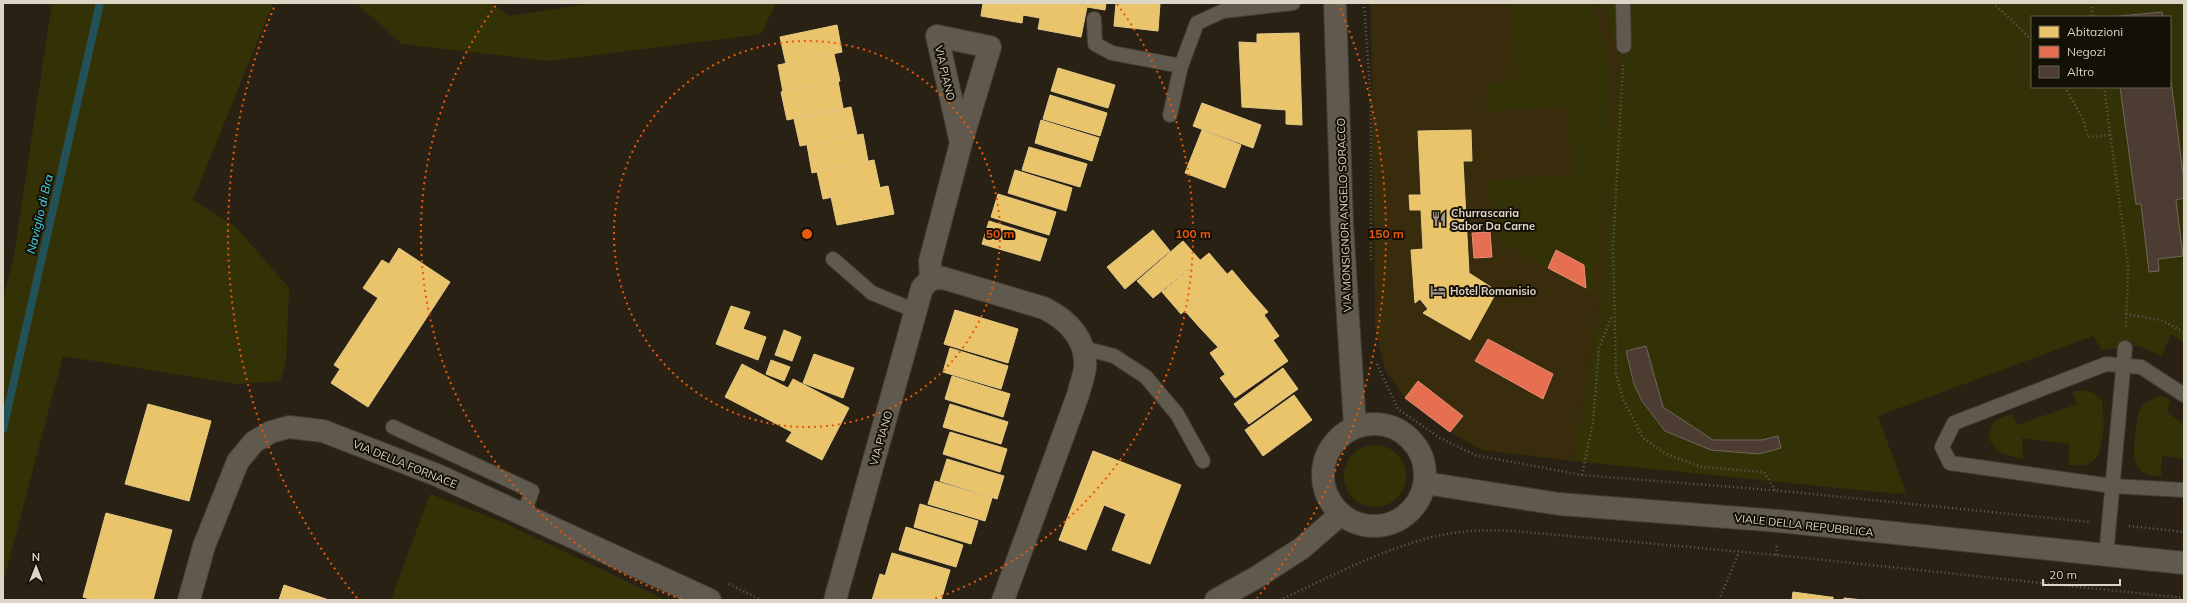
<svg xmlns="http://www.w3.org/2000/svg" width="2187" height="603" font-family="Mulish,sans-serif">
  <rect width="100%" height="100%" fill="#292214"/>
  <path fill="#392c0c" d="M1609,3L1620,58L1619,137L1601,298L1574,461L1482,450L1450,432L1405,398L1385,370L1375,327L1371,4Z"/>
  <g fill="#323206" fill-rule="evenodd">
    <path d="M52,3H273L193,200L236,227L289,288L286,362L280,381L237,384L63,356L3,583V300L14,255Z"/>
    <path d="M356,3H491L510,16L594,3H776L761,34L548,61L402,44Z"/>
    <path d="M1513,3H1592L1610,66L1612,150L1592,294L1496,239L1488,180L1572,175L1569,105L1484,112L1489,85L1517,78Z"/>
    <path d="M1601,3H2184V343L2171,334L2162,356L2139,346L2102,350L2093,336L1878,416L1906,493H1898V494L1574,461L1601,298L1620,58ZM2032,17H2170V87H2032Z"/>
    <path d="M2082,390L2094,393L2102,400C2104,415 2107,458 2088,464C2083,466 2075,465 2069,465V444L2022,438L2023,459L1998,452L1989,439C1992,421 1995,419 2012,414L2017,425L2078,404L2071,392Z"/>
    <path d="M2161,396L2170,400L2167,413L2184,424V459L2162,456L2161,476C2129,476 2133,453 2136,429C2137,423 2137,413 2141,408C2146,401 2152,399 2161,396Z"/>
    <circle cx="1375" cy="476" r="31"/>
    <path d="M430,494L500,521L666,600H391Z"/>
  </g>
  <g fill="#e9c46a" stroke="#e5c986">
    <path d="M983,3H1043L1040,18L1023,15L1022,23L981,16Z"/>
    <path d="M1043,3H1106L1105,10L1087,7L1081,37L1038,29Z"/>
    <path d="M1116,3H1160L1158,31L1114,26Z"/>
    <path d="M837,25L842,52L786,64L780,37Z"/>
    <path d="M1299,33L1302,125L1286,124V110L1242,107L1239,42L1257,43V34Z"/>
    <path d="M834,54L840,81L783,92L778,65Z"/>
    <path d="M1058,68L1115,85L1108,108L1051,91Z"/>
    <path d="M838,81L843,108L787,120L781,92Z"/>
    <path d="M1050,95L1107,113L1100,136L1043,119Z"/>
    <path d="M1202,103L1261,125L1253,148L1193,126Z"/>
    <path d="M851,107L857,135L800,146L794,119Z"/>
    <path d="M1041,120L1099,138L1092,161L1035,143Z"/>
    <path d="M1202,130L1241,145L1225,188L1185,173Z"/>
    <path d="M1471,130L1472,161H1463L1469,273L1497,291L1470,340L1423,313L1428,309L1420,299L1415,303L1411,250L1423,249L1421,210H1410L1409,195H1421L1418,131Z"/>
    <path d="M863,134L868,161L812,173L807,145Z"/>
    <path d="M1029,147L1087,164L1080,187L1022,170Z"/>
    <path d="M874,160L880,188L823,199L817,171Z"/>
    <path d="M1015,170L1072,188L1066,211L1008,193Z"/>
    <path d="M888,186L894,214L837,225L831,197Z"/>
    <path d="M998,194L1056,212L1049,235L991,217Z"/>
    <path d="M989,221L1047,239L1040,261L982,244Z"/>
    <path d="M1153,230L1170,251L1125,289L1107,267Z"/>
    <path d="M1183,241L1200,260L1153,298L1137,281Z"/>
    <path d="M399,248L450,282L368,407L331,383L340,369L334,365L378,298L363,288L382,260L389,264Z"/>
    <path d="M1209,253L1227,274L1181,314L1162,292Z"/>
    <path d="M1232,270L1247,288L1201,329L1185,311Z"/>
    <path d="M1247,288L1268,312L1218,347L1201,329Z"/>
    <path d="M731,306L750,312L743,329L766,337L758,360L716,344Z"/>
    <path d="M955,310L1018,329L1008,363L944,344Z"/>
    <path d="M1264,315L1279,336L1225,374L1210,353Z"/>
    <path d="M784,330L801,337L792,361L775,355Z"/>
    <path d="M1273,340L1288,361L1235,398L1220,378Z"/>
    <path d="M950,348L1008,366L1001,389L943,372Z"/>
    <path d="M814,354L854,368L843,398L803,383Z"/>
    <path d="M771,360L790,367L784,381L766,374Z"/>
    <path d="M742,364L788,388L793,379L849,408L822,460L786,441L792,432L725,397Z"/>
    <path d="M1283,368L1298,389L1249,424L1234,404Z"/>
    <path d="M952,376L1010,394L1003,417L945,399Z"/>
    <path d="M1294,395L1312,420L1263,456L1245,430Z"/>
    <path d="M148,404L211,421L189,501L125,484Z"/>
    <path d="M950,404L1008,422L1001,444L943,427Z"/>
    <path d="M950,432L1007,449L1000,472L943,454Z"/>
    <path d="M1093,451L1181,485L1150,564L1112,550L1126,514L1104,505L1086,550L1059,540Z"/>
    <path d="M947,459L1004,476L997,499L940,481Z"/>
    <path d="M935,481L992,498L985,521L928,504Z"/>
    <path d="M920,504L978,521L971,544L914,527Z"/>
    <path d="M106,513L172,530L153,600H93L83,597Z"/>
    <path d="M906,527L963,545L956,567L899,550Z"/>
    <path d="M892,553L950,570L943,594L885,576Z"/>
    <path d="M880,574L943,594L941,600H872Z"/>
    <path d="M284,585L329,600H279Z"/>
    <path d="M1793,592L1830,597H1833V600H1792Z"/>
    <path d="M1844,598L1863,600H1844Z"/>
  </g>
  <g fill="#e76f51" stroke="#e48e74">
    <path d="M1490,232L1492,257L1474,258L1472,233Z"/>
    <path d="M1556,250L1584,265L1586,288L1548,268Z"/>
    <path d="M1488,339L1553,374L1543,399L1475,361Z"/>
    <path d="M1418,381L1463,416L1450,432L1405,398Z"/>
  </g>
  <g fill="none" stroke-linecap="round" stroke-linejoin="round">
    <path stroke="#225157" stroke-width="8" d="M3,429L100,3"/>
  </g>
  <g fill="#4c3c32" stroke="#70675e">
    <path d="M2162,12L2163,17H2110Z"/>
    <path d="M2170,73L2184,181V198L2176,200L2183,256L2158,259L2159,271L2149,272L2141,204H2136L2120,87H2170Z"/>
    <path d="M1646,346L1663,407L1713,440H1762L1778,436L1781,448L1759,454L1711,450L1665,431L1642,401L1634,384L1626,351Z"/>
  </g>
  <g fill="none" stroke-linecap="round" stroke-linejoin="round">
    <g stroke="#433c32" stroke-width="16">
      <g id="service">
        <path d="M1623,3L1624,46"/>
        <path d="M1094,19L1095,44L1112,53L1181,66"/>
        <path d="M1170,115L1181,66L1197,23L1223,11L1293,3"/>
        <path d="M833,259L872,293L916,311"/>
        <path d="M1083,348L1114,356L1146,377L1177,414L1203,461"/>
        <path d="M2184,395L2141,367L2106,364L1954,423L1942,447L1950,463L2112,486L2184,490"/>
        <path d="M393,427L532,491L523,515"/>
        <path d="M2106,556L2125,348"/>
      </g>
    </g>
    <g stroke="#433c32" stroke-width="24">
      <g id="minor">
        <path d="M1335,3L1342,224L1355,426"/>
        <path d="M931,279L943,278L1044,308C1068,320 1087,339 1085,368C1084,376 1080,386 1078,395L1003,600"/>
        <circle cx="1374" cy="475" r="51"/>
        <path d="M1425,483L1559,504L1779,521L2184,563"/>
        <path d="M189,600L204,546L238,461L254,442L271,432L289,427L323,431L437,475L710,600"/>
        <path d="M835,600L922,288L931,279L930,261L961,143L990,47L937,36L961,143"/>
        <path d="M1216,600L1257,577L1302,548L1341,514"/>
      </g>
    </g>
    <g stroke="#645f55" stroke-width="2.5" stroke-dasharray="1 3" stroke-linecap="butt">
      <path d="M1364,3L1371,104V261"/>
      <path d="M1993,3L2032,40"/>
      <path d="M2091,3L2093,17"/>
      <path d="M1623,65L1613,246L1616,374L1623,399L1643,438L1666,454L1702,467L1764,472L1775,490"/>
      <path d="M2065,87L2083,119L2088,137L2111,135"/>
      <path d="M2104,87L2128,266L2126,329"/>
      <path d="M2126,314L2161,320L2184,332"/>
      <path d="M1377,364L1398,409L1440,438L1475,455L1582,475L1782,491L2090,522"/>
      <path d="M1582,475L1593,422L1599,348L1612,316"/>
      <path d="M2129,526L2184,532"/>
      <path d="M1776,555L1777,545"/>
      <path d="M729,584L761,600"/>
      <path d="M1280,600C1332,576 1397,541 1453,533C1473,530 1493,530 1514,531L1776,555L2184,598"/>
      <path d="M1719,600L1739,552"/>
    </g>
    <use href="#service" stroke="#5f594e" stroke-width="14"/>
    <use href="#minor" stroke="#5f594e" stroke-width="22"/>
  </g>
  <g fill="none" stroke="#e8590c" stroke-width="2" stroke-dasharray="2 4">
    <circle cx="807" cy="234" r="193"/>
    <path d="M681 599A386 386 0 0 1 497 4M1117 4A386 386 0 0 1 933 599"/>
    <path d="M357 598A579 579 0 0 1 276 3M1338 3A579 579 0 0 1 1257 598"/>
  </g>
  <defs>
    <g id="restaurant-bare" transform="scale(1.2)"><path d="M-5-6h1v4h1v-4h1v4h1v-4h1v5L-1.5 .5V6h-2V.5L-5-1ZM5-6V6H3V1.5H1.5Q1.5-4 5-6Z" fill="#9e9788" stroke="#151006" stroke-width="2.5" paint-order="stroke"/></g>
    <g id="hotel-bare" transform="scale(1.2)"><path d="M-6-4.5h1.5V1H6V5H4.5V3h-9V5H-6ZM-4 0a1.8 1.8 0 1 1 3.6 0ZM.5 0V-2.5h3Q6-2.5 6 0Z" fill="#9e9788" stroke="#151006" stroke-width="2.5" paint-order="stroke"/></g>
  </defs>
  <g fill-rule="evenodd">
    <use href="#restaurant-bare" x="1439" y="219"/>
    <use href="#hotel-bare" x="1438" y="291"/>
  </g>
  <g text-anchor="middle" stroke-width="4" stroke-linejoin="round" paint-order="stroke">
    <g font-size="11" fill="#ddd6c7" stroke="#151006">
      <text transform="translate(945 73) rotate(77)" y="4">VIA PIANO</text>
      <text transform="translate(1344 215) rotate(-92)" y="4">VIA MONSIGNOR ANGELO SORACCO</text>
      <text transform="translate(881 438) rotate(-74)" y="4">VIA PIANO</text>
      <text transform="translate(405 464) rotate(22)" y="4">VIA DELLA FORNACE</text>
      <text transform="translate(1804 525) rotate(6)" y="4">VIALE DELLA REPUBBLICA</text>
    </g>
    <g font-size="11" font-weight="bold" fill="#ddd6c7" stroke="#151006" text-anchor="start">
      <text x="1451" y="217">Churrascaria<tspan x="1451" dy="13">Sabor Da Carne</tspan></text>
      <text x="1450" y="295">Hotel Romanisio</text>
    </g>
    <g font-size="12" font-style="italic" fill="#43d9ef" stroke="#151006">
      <text transform="translate(40 214) rotate(-77)" y="4">Naviglio di Bra</text>
    </g>
  </g>
  <circle cx="807" cy="234" r="6" fill="#e8590c" stroke="#151006" stroke-width="2"/>
  <g font-size="12" text-anchor="middle" font-weight="bold" fill="#e8590c" stroke="#151006" stroke-width="4" stroke-linejoin="round" paint-order="stroke">
    <text x="1000" y="238">50 m</text>
    <text x="1193" y="238">100 m</text>
    <text x="1386" y="238">150 m</text>
  </g>
  <rect width="2187" height="603" fill="none" stroke="#ddd6c7" stroke-width="8"/>
  <rect x="2031" y="16" width="140" height="72" fill="#151006" stroke="#655f53"/>
  <rect x="2039" y="26" width="20" height="12" fill="#e9c46a" stroke="#655f53"/>
  <text x="2067" y="36" font-size="12" fill="#ddd6c7">Abitazioni</text>
  <rect x="2039" y="46" width="20" height="12" fill="#e76f51" stroke="#655f53"/>
  <text x="2067" y="56" font-size="12" fill="#ddd6c7">Negozi</text>
  <rect x="2039" y="66" width="20" height="12" fill="#4c3c32" stroke="#655f53"/>
  <text x="2067" y="76" font-size="12" fill="#ddd6c7">Altro</text>
  <g transform="translate(36 567)" stroke="#151006" stroke-width="3" paint-order="stroke">
  <path d="M0-3L7 15L0 10L-7 15Z" fill="#ddd6c7"/>
  <text y="-6" font-size="11" font-weight="bold" text-anchor="middle" fill="#ddd6c7">N</text>
  </g>
  <path d="M2043 579v6h77v-6" fill="none" stroke="#ddd6c7" stroke-width="2"/>
  <text x="2049" y="579" font-size="12" fill="#ddd6c7" stroke="#151006" stroke-width="3" paint-order="stroke">20 m</text>
</svg>
